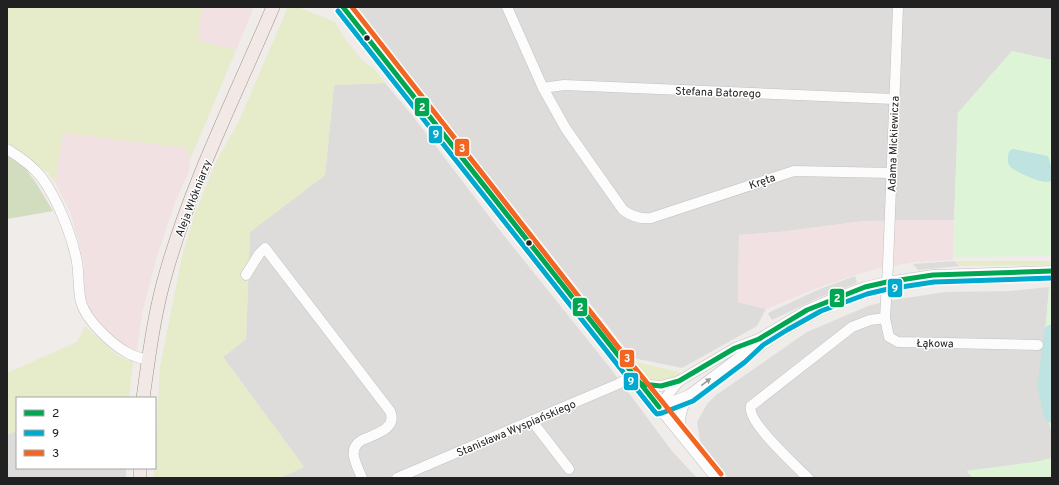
<svg xmlns="http://www.w3.org/2000/svg" width="1059" height="485" font-family="Overpass,sans-serif">
  <rect width="100%" height="100%" fill="#efecea"/>
  <g fill="#dedcdb">
    <path d="M352,7H1052V60L1012,51L958,113L954,220L864,221L780,232L739,235L738,302L766,309L757,326L682,368L633,358L418,86Z"/>
    <path d="M385,83L412,115L498,228L611,369L672,451L697,478H280L304,467L223,357L246,339L250,232L325,175L334,85Z"/>
    <path d="M1049,287L1044,346L1039,390L1052,433V458L1036,462L967,471L973,478H728L700,441L697,422L707,404L716,395L751,371L807,332L868,306L887,301L945,292L1010,291Z"/>
    <path d="M17,425V468H126V478H7V427Z"/>
  </g>
  <g fill="#f1e1e3">
    <path d="M202,7H254L236,50L198,41Z"/>
    <path d="M62,133L187,148L190,160L189,171L175,202L156,259L142,314L137,350L128,349L94,318L85,299L84,262L71,214L55,182Z"/>
    <path d="M954,220L953,260L914,262L880,268L861,273L820,287L766,309L738,302L739,235L780,232L864,221Z"/>
  </g>
  <g fill="#dddcdb">
    <path d="M954,261L960,266L918,270L913,264Z"/>
    <path d="M855,276L857,283L818,298L772,320L768,314L770,312L820,289Z"/>
  </g>
  <g fill="#e6ebca">
    <path d="M7,7H202L198,41L236,50L190,160L187,148L63,133L55,182L47,172L7,146Z"/>
    <path d="M288,7H298L335,22L345,39L362,60L375,70L385,83L334,85L325,175L250,232L246,339L223,357L304,467L280,478H154L160,367L182,257L194,216L215,164L239,121Z"/>
    <path d="M954,261H1051L1050,265L960,266Z"/>
    <path d="M998,279L1000,284L930,286L891,292L898,286L917,283L937,281Z"/>
    <path d="M864,295L863,300C800,320 758,356 706,395H703L701,392L794,325L830,307Z"/>
    <path d="M85,326L117,355L133,362L129,398H17V431L7,435V373L77,342Z"/>
    <path d="M636,362L679,372L681,374C658,387 650,383 634,364Z"/>
  </g>
  <path fill="#d2ddc0" d="M7,156L22,164L36,183L53,211L7,219Z"/>
  <g fill="#def4d7">
    <path d="M1012,51L1052,60V256L953,257L958,113Z"/>
    <path d="M1050,285H1052V433L1039,390Z"/>
    <path d="M1052,458V478H973L967,471L1036,462Z"/>
  </g>
  <path fill="#bee3e0" d="M1013,149L1048,156L1052,169V180C1050,181 1049,182 1046,182C1039,182 1012,171 1009,165C1007,161 1008,153 1010,150Z"/>
  <g fill="none" stroke-linecap="round" stroke-linejoin="round">
    <path stroke="#bee3e0" stroke-width="17" d="M1052,333L1046,386L1052,414"/>
    <g stroke="#c2c1c0" stroke-width="11">
      <g id="minor">
        <path d="M343,7L617,356L716,478"/>
        <path d="M507,7L543,88L566,129L623,210C632,217 640,219 651,218L794,171L892,173"/>
        <path d="M898,7L888,265L885,318L889,337L898,342L1038,345"/>
        <path d="M543,88L564,85L894,99"/>
        <path d="M7,149C20,157 33,166 42,178C58,200 72,236 77,262C79,275 78,289 81,302C86,320 111,344 128,353C134,357 141,358 148,360"/>
        <path d="M246,275L259,254L265,248L390,411C398,429 375,434 362,440C346,449 357,465 362,478"/>
        <path d="M641,384L661,386L679,381L735,348L759,339L807,310L830,300L865,287L887,282L933,275L1052,271"/>
        <path d="M659,406L679,381"/>
        <path d="M659,407L689,395L741,356L755,343"/>
        <path d="M532,421L569,469"/>
        <path d="M679,432C680,416 681,408 689,395"/>
        <path d="M397,478L618,384L633,375"/>
        <path d="M808,478C796,466 746,421 751,406L852,327L870,320L885,318"/>
      </g>
    </g>
    <g stroke="#a69285" stroke-width="14">
      <g id="major">
        <path d="M143,398C149,356 154,314 166,273C192,181 236,95 273,7"/>
        <path d="M140,468V478"/>
      </g>
    </g>
    <use href="#minor" stroke="#fdfcfc" stroke-width="10"/>
    <use href="#major" stroke="#f2e9e7" stroke-width="13"/>
    <g stroke="#fff" stroke-width="8">
      <g id="bus-1">
        <path d="M343,7L659,407"/>
        <path d="M641,384L661,386L679,381L735,348L759,339L807,310L865,287L887,282L933,275L1052,271"/>
      </g>
    </g>
    <g stroke="#fff" stroke-width="8">
      <path id="bus-2" d="M338,11L654,411L657,414L662,413L693,401L745,362L763,345L787,330L821,311L867,294L888,289L934,282L1052,278"/>
    </g>
    <g stroke="#fff" stroke-width="8">
      <path id="bus-3" d="M352,7L622,352L721,474"/>
    </g>
    <use href="#bus-1" stroke="#00a651" stroke-width="5"/>
    <use href="#bus-2" stroke="#00a9ce" stroke-width="5"/>
    <use href="#bus-3" stroke="#f26522" stroke-width="5"/>
  </g>
  <defs><path id="oneway-solid" d="M-6-.8H1V-3.2L6.5 0L1 3.2V.8H-6Z"/></defs>
  <use fill="#9a9999" href="#oneway-solid" transform="translate(706 382) rotate(-37)"/>
  <g fill="#212121" stroke="#fff" stroke-width="1.5">
    <circle cx="367" cy="38" r="3.5"/>
    <circle cx="529" cy="243" r="3.5"/>
  </g>
  <g text-anchor="middle" stroke-width="3" stroke-linejoin="round" paint-order="stroke">
    <g font-size="11" fill="#212121" stroke="#fff">
      <text transform="translate(718 92) rotate(2)" y="4">Stefana Batorego</text>
      <text transform="translate(893 144) rotate(-88)" y="4">Adama Mickiewicza</text>
      <text transform="translate(762 181) rotate(-19)" y="4">Kręta</text>
      <text transform="translate(193 198) rotate(-69)" y="4">Aleja Włókniarzy</text>
      <text transform="translate(935 343) rotate(1)" y="4">Łąkowa</text>
      <text transform="translate(516 428) rotate(-23)" y="4">Stanisława Wyspiańskiego</text>
    </g>
  </g>
  <g stroke="#fff" stroke-width="1.5">
    <rect x="414" y="97" width="16" height="20" rx="4" fill="#00a651"/>
    <rect x="428" y="125" width="15" height="19" rx="4" fill="#00a9ce"/>
    <rect x="454" y="138" width="16" height="19" rx="4" fill="#f26522"/>
    <rect x="887" y="278" width="16" height="20" rx="4" fill="#00a9ce"/>
    <rect x="829" y="288" width="16" height="20" rx="4" fill="#00a651"/>
    <rect x="572" y="297" width="16" height="20" rx="4" fill="#00a651"/>
    <rect x="619" y="349" width="16" height="19" rx="4" fill="#f26522"/>
    <rect x="623" y="372" width="16" height="19" rx="4" fill="#00a9ce"/>
  </g>
  <g font-size="11" text-anchor="middle" font-weight="bold" fill="#fff">
    <text x="422" y="111">2</text>
    <text x="436" y="138">9</text>
    <text x="462" y="152">3</text>
    <text x="895" y="292">9</text>
    <text x="837" y="302">2</text>
    <text x="580" y="311">2</text>
    <text x="627" y="362">3</text>
    <text x="631" y="385">9</text>
  </g>
  <rect width="1059" height="485" fill="none" stroke="#212121" stroke-width="16"/>
  <rect x="16" y="397" width="140" height="72" fill="#ffffff" stroke="#a6a6a6"/>
  <rect x="24" y="410" width="20" height="6" fill="#00a651" stroke="#a6a6a6"/>
  <text x="52" y="417" font-size="12" fill="#212121">2</text>
  <rect x="24" y="430" width="20" height="6" fill="#00a9ce" stroke="#a6a6a6"/>
  <text x="52" y="437" font-size="12" fill="#212121">9</text>
  <rect x="24" y="450" width="20" height="6" fill="#f26522" stroke="#a6a6a6"/>
  <text x="52" y="457" font-size="12" fill="#212121">3</text>
</svg>
